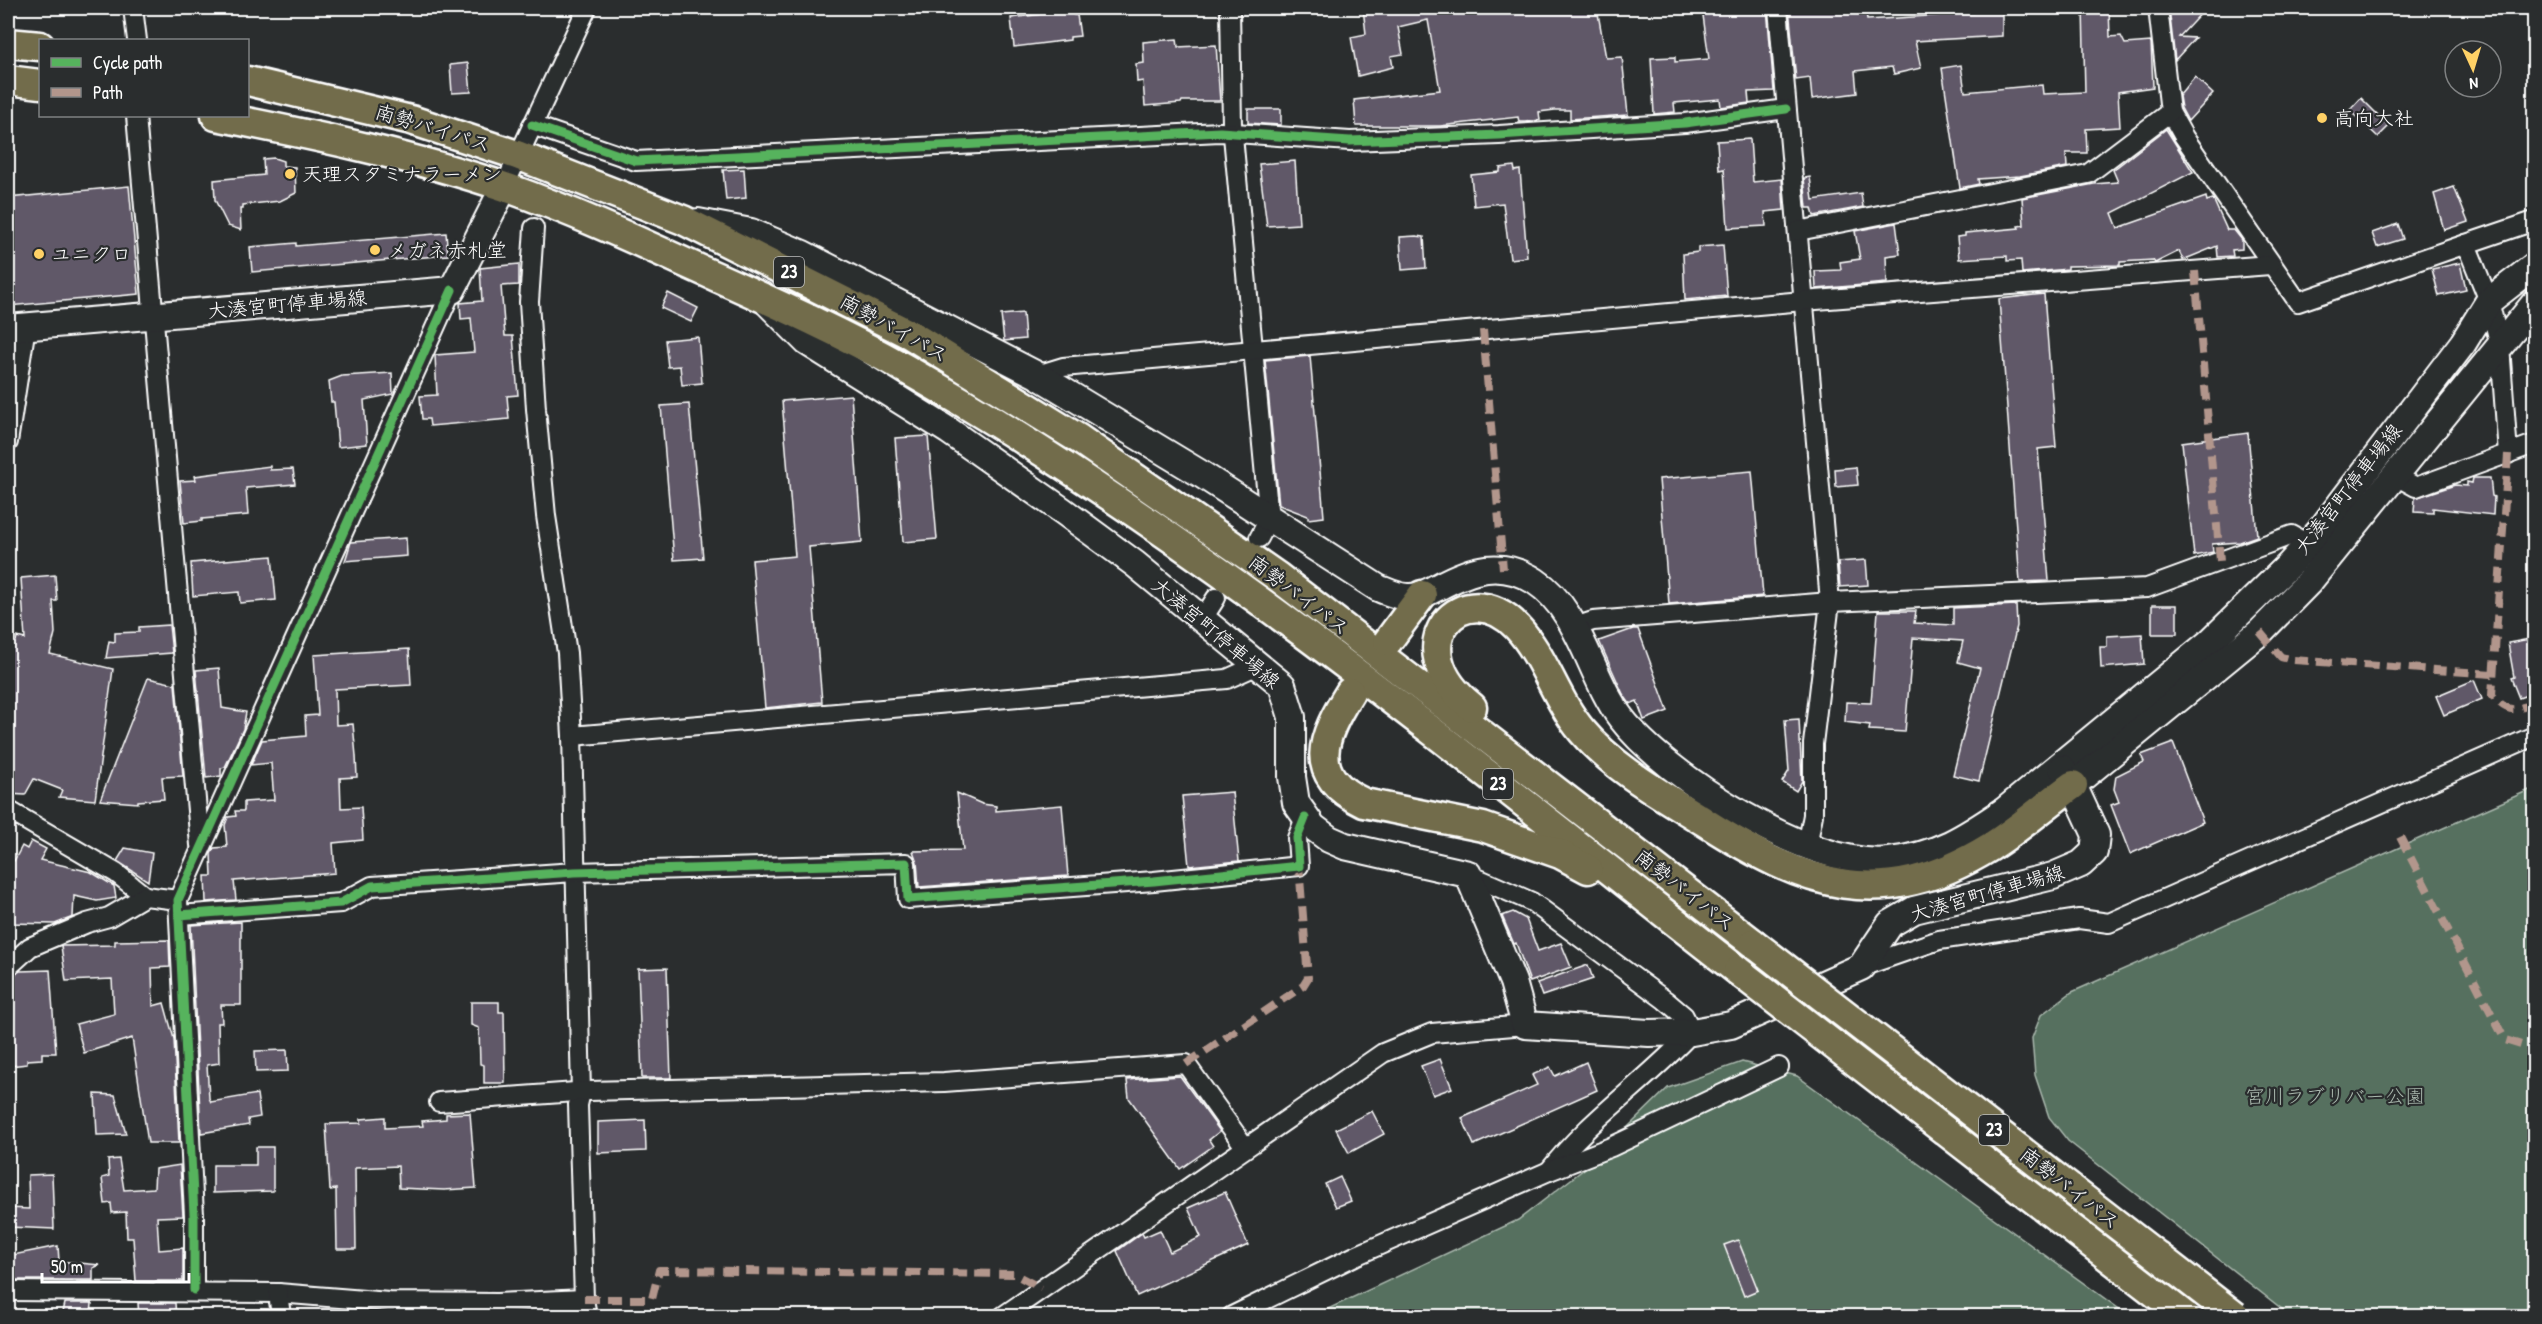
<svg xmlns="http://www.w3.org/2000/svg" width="2542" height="1324" font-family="'Patrick Hand','Klee One',sans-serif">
  <rect width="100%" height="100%" fill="#2a2d2e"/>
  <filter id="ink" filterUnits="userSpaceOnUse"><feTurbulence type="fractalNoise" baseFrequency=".0167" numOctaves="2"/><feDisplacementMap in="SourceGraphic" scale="12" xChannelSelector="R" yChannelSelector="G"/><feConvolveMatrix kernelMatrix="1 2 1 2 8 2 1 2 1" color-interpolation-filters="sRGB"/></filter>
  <g filter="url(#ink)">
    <g fill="#56705e" stroke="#aab8ae" stroke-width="1.5">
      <path d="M2534,788V1316H2291L2068,1141L2049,1117L2035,1075L2032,1038L2041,1015L2072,992Z"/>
      <path d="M1742,1062L1797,1076L2129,1316H1313L1518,1220L1588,1166L1668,1088Z"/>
    </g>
    <g fill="#615868" stroke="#fff" stroke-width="1.5">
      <path d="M1363,8H1467L1468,12L1494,8L1495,13L1535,8H1597L1606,58L1622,57L1628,115L1570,119V110H1555L1539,112L1540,120L1525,122H1519L1518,117L1440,126H1356L1354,100L1440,90L1428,20L1398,27L1403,54L1391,56L1393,67L1358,76L1351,37L1366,34Z"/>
      <path d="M1702,8H1767L1774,91L1748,92L1749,103L1721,107L1720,99L1674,103L1675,112L1654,114L1651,58L1675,57V62L1709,59Z"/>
      <path d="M1789,8H1866L1867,20L1974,13V8H2002V36L1915,41L1921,68L1894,74L1892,67L1855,71L1857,93L1812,99L1810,78L1796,80Z"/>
      <path d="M2083,8H2109L2110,37L2121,36L2125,44L2151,42L2153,87L2118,92L2120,127L2086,129L2087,153H2066L2067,167L2020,176L1978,179L1979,184L1960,188L1942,68L1961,65L1965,92L2042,85L2043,94L2085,92Z"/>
      <path d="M2169,8H2206L2179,37L2195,38L2175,60Z"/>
      <path d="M1074,10V15H1077L1080,36L1070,37V40L1014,47L1011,18Z"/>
      <path d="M1177,39L1178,47L1216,45L1220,101H1182L1181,103L1145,106L1143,81L1137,82L1136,64L1144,63L1143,42Z"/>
      <path d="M468,63L471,92L452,93L450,65Z"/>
      <path d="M2195,77L2213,94L2188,121L2181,108L2179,96Z"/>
      <path d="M2361,98L2389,126L2378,137L2350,110Z"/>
      <path d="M1248,109H1281V125L1248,123Z"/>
      <path d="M2166,129L2193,172L2112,213L2118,228L2206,197L2207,201L2213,199L2227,230H2234L2242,240V249L2232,250L2233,256L2218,257L2217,246L2183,260L2179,251L2155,263L2153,260L2120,262V265L2068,266V269L2022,273L2021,260L2007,261V256L1959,259L1957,237L1965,236V233L2019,228L2018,226L2024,225L2022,198L2094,184L2118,182L2113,170Z"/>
      <path d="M1750,139L1753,182L1782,179L1784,210L1765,212L1766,226L1728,228L1724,169L1719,170L1717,141Z"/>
      <path d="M274,158L283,161V166L295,167L296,193L280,201L243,205V209H240L241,230L228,226L215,200L214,180L264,175L263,159Z"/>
      <path d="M1295,161L1299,224L1267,226L1259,164Z"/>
      <path d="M1514,166L1515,171L1520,170L1527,257L1510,259L1503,203L1474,206L1471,175L1500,172V168Z"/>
      <path d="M744,169L746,198L726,200L723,170Z"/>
      <path d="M1810,177L1813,200L1861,193L1863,207L1814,216L1812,208H1807L1804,178Z"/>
      <path d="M129,186L139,294L8,306V198Z"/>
      <path d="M2454,187L2468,222L2444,230L2434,194Z"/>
      <path d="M1896,223L1900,254L1886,256L1887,283L1816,289L1815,271L1841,270L1840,262L1860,259L1855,231Z"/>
      <path d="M2398,224L2403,239L2377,247L2372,233Z"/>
      <path d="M446,233L448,255L252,272L250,247L296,243V246Z"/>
      <path d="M1416,236L1424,237L1426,268L1402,270L1400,237Z"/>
      <path d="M1723,245L1727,296L1685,300L1683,254L1698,252V247Z"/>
      <path d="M2460,263L2466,290L2439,296L2432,269Z"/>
      <path d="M519,264V285L501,286L505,336H513L518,395L507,396L509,419L430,426L429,419H422L420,396L437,395L435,355L474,352L471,318L461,319L460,303L482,301L480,268Z"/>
      <path d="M668,293L698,308L691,322L661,308Z"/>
      <path d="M2044,294L2056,447L2038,449L2049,581L2020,582L1999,299Z"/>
      <path d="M1023,313L1025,339L1004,341L1001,315Z"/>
      <path d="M698,337L702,383L682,385L680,366L668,367L665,340Z"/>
      <path d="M1310,356L1324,517L1308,519V516L1279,505L1265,360Z"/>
      <path d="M392,373L393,394L364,400L367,444L338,447L334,402H331L329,381L342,376Z"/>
      <path d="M851,395L862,542L809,547L822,702L765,708L752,560L795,556L782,401Z"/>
      <path d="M689,404L703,558L674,560L661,406Z"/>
      <path d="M2248,433L2257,536L2240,542L2212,544L2213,552L2194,556L2182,442Z"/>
      <path d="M928,436L937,539L903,542L895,438Z"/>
      <path d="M270,466V470L293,469L295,484L246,488L248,515L202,519V521L184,523L180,481L196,480L195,476Z"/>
      <path d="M1856,467L1858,485L1836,487L1835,469Z"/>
      <path d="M1752,471L1763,596L1669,604L1659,479Z"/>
      <path d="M2473,478H2490L2492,496L2494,497L2493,515L2433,508V513L2414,512L2415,498L2455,485L2467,486V482L2472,483Z"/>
      <path d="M406,538L407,556L345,561L351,542Z"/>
      <path d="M272,556L276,600L240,603L239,592L193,596L191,563Z"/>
      <path d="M1866,560L1868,585L1840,587L1838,562Z"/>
      <path d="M55,575L57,601H53L55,633L50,654L113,669L95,800L59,797L62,790L34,779L25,795L8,794V639L16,641L17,637L25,639L21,578Z"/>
      <path d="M2016,605L2017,626L1979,781L1953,775L1980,668L1958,662L1963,641L1913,638L1905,732L1869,730L1870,725L1845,722L1846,702L1871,703L1878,611H1916L1914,623L1953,625V608Z"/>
      <rect x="2152" y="605" width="25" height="29"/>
      <path d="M169,625L172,653L106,658L109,641L115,642V633L139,632V627Z"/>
      <path d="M1633,629H1638L1668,711L1644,720L1637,701L1630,704L1623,694L1599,641Z"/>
      <path d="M2142,634L2144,664L2101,668L2100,647H2107V636Z"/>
      <path d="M2535,638V692L2519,698L2511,678L2514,677L2508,643Z"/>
      <path d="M409,649L411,685L335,689L336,725L353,724L356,756L357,777L340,778L341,808L361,807L363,840L333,843L335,873L234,881L236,900L206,902L205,876H212L211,854L214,848L227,847L225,825L228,817L236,816L235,811H244V802L274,800L271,763L251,765L262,740L306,736L305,716L318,715L314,655Z"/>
      <path d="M219,668L222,708L246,712L243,729L225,767L221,768V776L206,778L196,670Z"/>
      <path d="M148,678L175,684L183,776L162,777L164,799L138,801V803L100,800Z"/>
      <path d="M2474,680L2482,699L2444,715L2436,696Z"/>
      <path d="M1799,719L1802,781L1796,791L1782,782L1789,771L1785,720Z"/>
      <path d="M2173,743L2203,822L2130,854L2111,805L2119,802L2114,789L2116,776L2144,762L2141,755Z"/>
      <path d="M1232,792L1239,861L1189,866L1182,796Z"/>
      <path d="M957,793L982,804L996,806V811L1062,805L1068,876L919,887L917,862L913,851L963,850Z"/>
      <path d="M31,841L46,849L40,860L91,872L114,886L116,898L97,901L74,896L73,917L55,924L8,923V857L14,861L22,846L27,849Z"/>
      <path d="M125,848L152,853L148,881L117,861Z"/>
      <path d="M1513,912L1526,919L1538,951L1561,943L1571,967L1530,982L1516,943L1514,944L1502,916Z"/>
      <path d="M241,922V1005H221L222,1023H218L219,1063L207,1065L209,1098L211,1102L257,1094L260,1117L248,1119L249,1125L201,1133L191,925Z"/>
      <path d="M169,940L170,967L152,968L153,1006L164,1003L174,1039L179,1143H148L132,1038L84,1053L76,1024L114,1014L112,979L66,981L61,946L115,945V941Z"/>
      <path d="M1588,965L1593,979L1542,996L1537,983Z"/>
      <path d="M667,968L671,1078H642L638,969Z"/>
      <path d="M50,970L56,1053H42V1059L27,1060V1064L10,1066L8,1060V978L20,971Z"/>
      <path d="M471,1002H499V1012H504L505,1083H484V1065L480,1064L479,1028L471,1025Z"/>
      <path d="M287,1050L288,1071L256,1072L255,1051Z"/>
      <path d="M1440,1059L1452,1088L1433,1095L1421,1066Z"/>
      <path d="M1586,1062L1597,1090L1474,1145L1462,1118L1537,1085L1532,1075L1550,1067L1555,1076Z"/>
      <path d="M1180,1076L1220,1131L1209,1140L1213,1146L1180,1169L1129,1098L1127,1080Z"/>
      <path d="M95,1094L115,1095L126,1134L97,1135Z"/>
      <path d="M1372,1111L1384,1134L1349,1153L1336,1129Z"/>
      <path d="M470,1113L476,1188L444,1190L399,1188L398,1166L355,1168L356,1249H337L336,1189L330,1190L326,1124L361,1123V1119L385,1117V1128L423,1126L422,1121L446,1119V1114Z"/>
      <path d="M645,1120L646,1151L598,1153V1122Z"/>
      <path d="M256,1147H273V1191L213,1193V1165H256Z"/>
      <path d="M119,1159L124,1190L154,1188L155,1169L180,1165L183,1216L157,1217L159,1250L183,1248V1281H136L133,1238H127L126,1212L112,1213L111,1203L105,1204L102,1178L109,1176L108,1160Z"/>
      <path d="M52,1174L54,1229L8,1227V1208L29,1209L28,1175Z"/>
      <path d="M1340,1177L1351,1201L1336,1207L1325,1184Z"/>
      <path d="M1225,1192L1248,1245L1137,1296L1117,1251L1142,1233L1144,1237L1160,1230L1170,1252L1201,1237L1188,1208Z"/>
      <path d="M1738,1240L1758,1290L1744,1296L1724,1245Z"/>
      <path d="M58,1246L59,1261L100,1265L93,1268V1280H8V1256Z"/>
      <path d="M65,1303H92L91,1317H62Z"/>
      <path d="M138,1303H175L176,1317H139Z"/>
    </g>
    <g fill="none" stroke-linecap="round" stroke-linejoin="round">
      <g stroke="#fff" stroke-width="22">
        <g id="minor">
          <path d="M133,8L137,40"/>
          <path d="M1230,8L1232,125L1269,519L1259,538"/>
          <path d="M1778,8L1830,602L1813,744V815L1807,846"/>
          <path d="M2158,8L2170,112L2184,137L2298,302L2466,244L2489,301L2500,346L2508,454"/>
          <path d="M136,116L200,845"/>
          <path d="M532,125L636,161L1220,132L1350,141L1499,135L1685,123L1786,109"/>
          <path d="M504,187L587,8"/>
          <path d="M534,228L529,302L536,409L546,516L567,653L572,736L581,1092L578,1105L584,1299L587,1316"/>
          <path d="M1798,231L2088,174L2170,112"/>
          <path d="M2466,244L2534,221"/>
          <path d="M1037,375L1063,367L1803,301L2270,265"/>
          <path d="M8,442L26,326"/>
          <path d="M2396,476L2416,487L2534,444"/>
          <path d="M1202,620L1216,598"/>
          <path d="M1575,627L1593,621L1830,602L2147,588L2292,535L2308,544"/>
          <path d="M572,736L1227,679L1258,665"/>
          <path d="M8,810L116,873L145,896"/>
          <path d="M1468,874L1532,902L1665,1000L1684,1016L1692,1032C1647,1081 1589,1119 1549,1171"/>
          <path d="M179,915L341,903L372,886L575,872L906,863L908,899L1154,881L1299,866L1297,838L1305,818"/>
          <path d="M8,967L30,947L87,923L109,917L145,896L178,900"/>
          <path d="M1861,967L1939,940L2079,919L2109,923L2534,736"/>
          <path d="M439,1102L589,1091L944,1082L1186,1064L1245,1147"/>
          <path d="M194,1290V1215L178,900L452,290"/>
          <path d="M8,1291L278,1293L389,1302L497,1303L584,1299"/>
          <path d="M278,1293L281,1316"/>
          <path d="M1003,1316L1383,1053L1432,1033L1525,1025"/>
          <path d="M1232,1316L1355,1256L1549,1171L1611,1147L1779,1067"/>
        </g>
      </g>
      <g stroke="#fff" stroke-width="30">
        <g id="secondary">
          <path d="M698,222L751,232L803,254L1037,375L1201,474L1378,588C1388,592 1398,597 1408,597C1419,598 1429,591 1438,587C1471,569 1501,559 1535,581C1580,610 1590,677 1621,718C1666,777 1813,870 1889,861C1937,856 1966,837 2004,811L2210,642L2289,565L2319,532L2463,343L2489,301L2534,266"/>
          <path d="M768,303L807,342L949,431L1063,511L1135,564L1282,685L1292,717V777L1296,803L1313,827L1329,839L1345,846L1468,874L1513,982L1525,1025L1649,1033L1692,1032L1731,1025L1861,967L1890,924L1914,910L2053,876L2081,864L2094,852L2096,835L2073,785L2062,768"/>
          <path d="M8,328L452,290L504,187"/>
          <path d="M2073,785L2260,632L2308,583L2534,304"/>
        </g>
      </g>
      <g stroke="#fff" stroke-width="33">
        <g id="trunk">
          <path d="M8,43L40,46"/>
          <path d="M8,80L40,84"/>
          <path d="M248,81L411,120L517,155L683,220L911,335L1079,439L1278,577L1753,943"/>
          <path d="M216,116C313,135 414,156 508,188C570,210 629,237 688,264C761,297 835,329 904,368C1203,538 1468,761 1738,971"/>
          <path d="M1388,641L1422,595"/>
          <path d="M1350,692C1322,737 1305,775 1364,803L1483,827L1560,854L1588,869"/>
          <path d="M1472,707C1394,646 1464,571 1517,627C1545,657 1555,699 1582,731C1614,769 1662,795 1705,822C1805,886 1881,914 1990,847C2019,829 2045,805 2073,785"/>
        </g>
      </g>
      <use href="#minor" stroke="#2a2d2e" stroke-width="18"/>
      <use href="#secondary" stroke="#2a2d2e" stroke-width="26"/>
      <use href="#trunk" stroke="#726c4b" stroke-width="28"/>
      <g stroke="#fff" stroke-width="33" stroke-linecap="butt">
        <g id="trunk-bridge">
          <path d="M1753,943L2235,1316"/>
          <path d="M1738,971L2185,1316"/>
        </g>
      </g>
      <use href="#trunk-bridge" stroke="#726c4b" stroke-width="28"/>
      <g stroke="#b2968c" stroke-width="8" stroke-dasharray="15 8" stroke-linecap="butt">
        <path d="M2195,271L2220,561"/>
        <path d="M1483,330L1503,569"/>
        <path d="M2508,454L2492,695C2509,714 2513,711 2534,703"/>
        <path d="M2260,632L2281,657L2293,660L2493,674"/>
        <path d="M2400,837L2505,1040L2534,1049"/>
        <path d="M1186,1064L1303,986L1308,978L1299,866"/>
        <path d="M584,1299H652L659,1270L1014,1274L1041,1288"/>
      </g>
      <g stroke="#2a2d2e" stroke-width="13">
        <g id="cycleway">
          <path d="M532,125L636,161L1220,132L1350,141L1499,135L1685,123L1786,109"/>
          <path d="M179,915L341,903L372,886L575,872L906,863L908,899L1154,881L1299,866L1297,838L1305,818"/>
          <path d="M194,1290V1215L178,900L452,290"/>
        </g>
      </g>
      <use href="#cycleway" stroke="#56b35d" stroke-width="9"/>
    </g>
  </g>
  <g fill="#ffd166" stroke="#2a2d2e" stroke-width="2">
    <circle cx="2322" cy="118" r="6"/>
    <circle cx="290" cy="174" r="6"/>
    <circle cx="375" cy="250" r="6"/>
    <circle cx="39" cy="254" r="6"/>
  </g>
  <g text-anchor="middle" stroke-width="4.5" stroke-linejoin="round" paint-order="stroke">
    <g fill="#2a2d2e" stroke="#bfc0c0" stroke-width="1.5">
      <rect x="774" y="257" width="30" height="30" rx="4.5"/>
      <rect x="1483" y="769" width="30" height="30" rx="4.5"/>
      <rect x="1979" y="1115" width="30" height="30" rx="4.5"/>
    </g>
    <g font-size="18" font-weight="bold" fill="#fff">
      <text x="789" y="278">23</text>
      <text x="1498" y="790">23</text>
      <text x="1994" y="1136">23</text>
    </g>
    <g font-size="20" fill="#fff" stroke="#2a2d2e" text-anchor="start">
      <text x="2334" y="125">高向大社</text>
      <text x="302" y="181">天理スタミナラーメン</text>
      <text x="387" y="257">メガネ赤札堂</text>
      <text x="51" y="261">ユニクロ</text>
    </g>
    <g font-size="20" fill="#fff" stroke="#2a2d2e">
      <text transform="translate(433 128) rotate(17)" y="7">南勢バイパス</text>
      <text transform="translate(287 304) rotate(-5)" y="7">大湊宮町停車場線</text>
      <text transform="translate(894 328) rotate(29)" y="7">南勢バイパス</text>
      <text transform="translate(2348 489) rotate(-52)" y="7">大湊宮町停車場線</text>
      <text transform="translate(1299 595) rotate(37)" y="7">南勢バイパス</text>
      <text transform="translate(1216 633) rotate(40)" y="7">大湊宮町停車場線</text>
      <text transform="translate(1685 890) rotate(38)" y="7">南勢バイパス</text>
      <text transform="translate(1987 893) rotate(-16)" y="7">大湊宮町停車場線</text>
      <text transform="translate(2070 1188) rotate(38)" y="7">南勢バイパス</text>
    </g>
    <g font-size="20" fill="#aab8ae" stroke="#2a2d2e">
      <text x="2335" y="1103">宮川ラブリバー公園</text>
    </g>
  </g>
  <rect width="2542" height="1324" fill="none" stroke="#2a2d2e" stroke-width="30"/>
  <rect x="15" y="15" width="2512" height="1294" fill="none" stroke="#fff" stroke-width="2" filter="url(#ink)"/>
  <rect x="39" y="39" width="210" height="78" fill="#2a2d2e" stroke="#7f8182" stroke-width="1.5"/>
  <rect x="51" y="58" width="30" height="9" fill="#56b35d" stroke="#7f8182" stroke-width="1.5"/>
  <text x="93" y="69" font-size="18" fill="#ffffff">Cycle path</text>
  <rect x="51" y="88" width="30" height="9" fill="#b2968c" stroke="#7f8182" stroke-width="1.5"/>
  <text x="93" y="99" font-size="18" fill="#ffffff">Path</text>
  <g transform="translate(2473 69) rotate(176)"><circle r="28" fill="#2a2d2e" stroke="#7f8182" stroke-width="1.5"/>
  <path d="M0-4.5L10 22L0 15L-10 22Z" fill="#ffd166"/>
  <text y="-9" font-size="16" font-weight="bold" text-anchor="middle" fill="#ffffff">N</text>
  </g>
  <path d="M42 1273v9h147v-9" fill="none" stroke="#ffffff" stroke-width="3"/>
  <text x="51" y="1273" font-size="18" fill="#ffffff" stroke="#2a2d2e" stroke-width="4.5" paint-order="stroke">50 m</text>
</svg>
